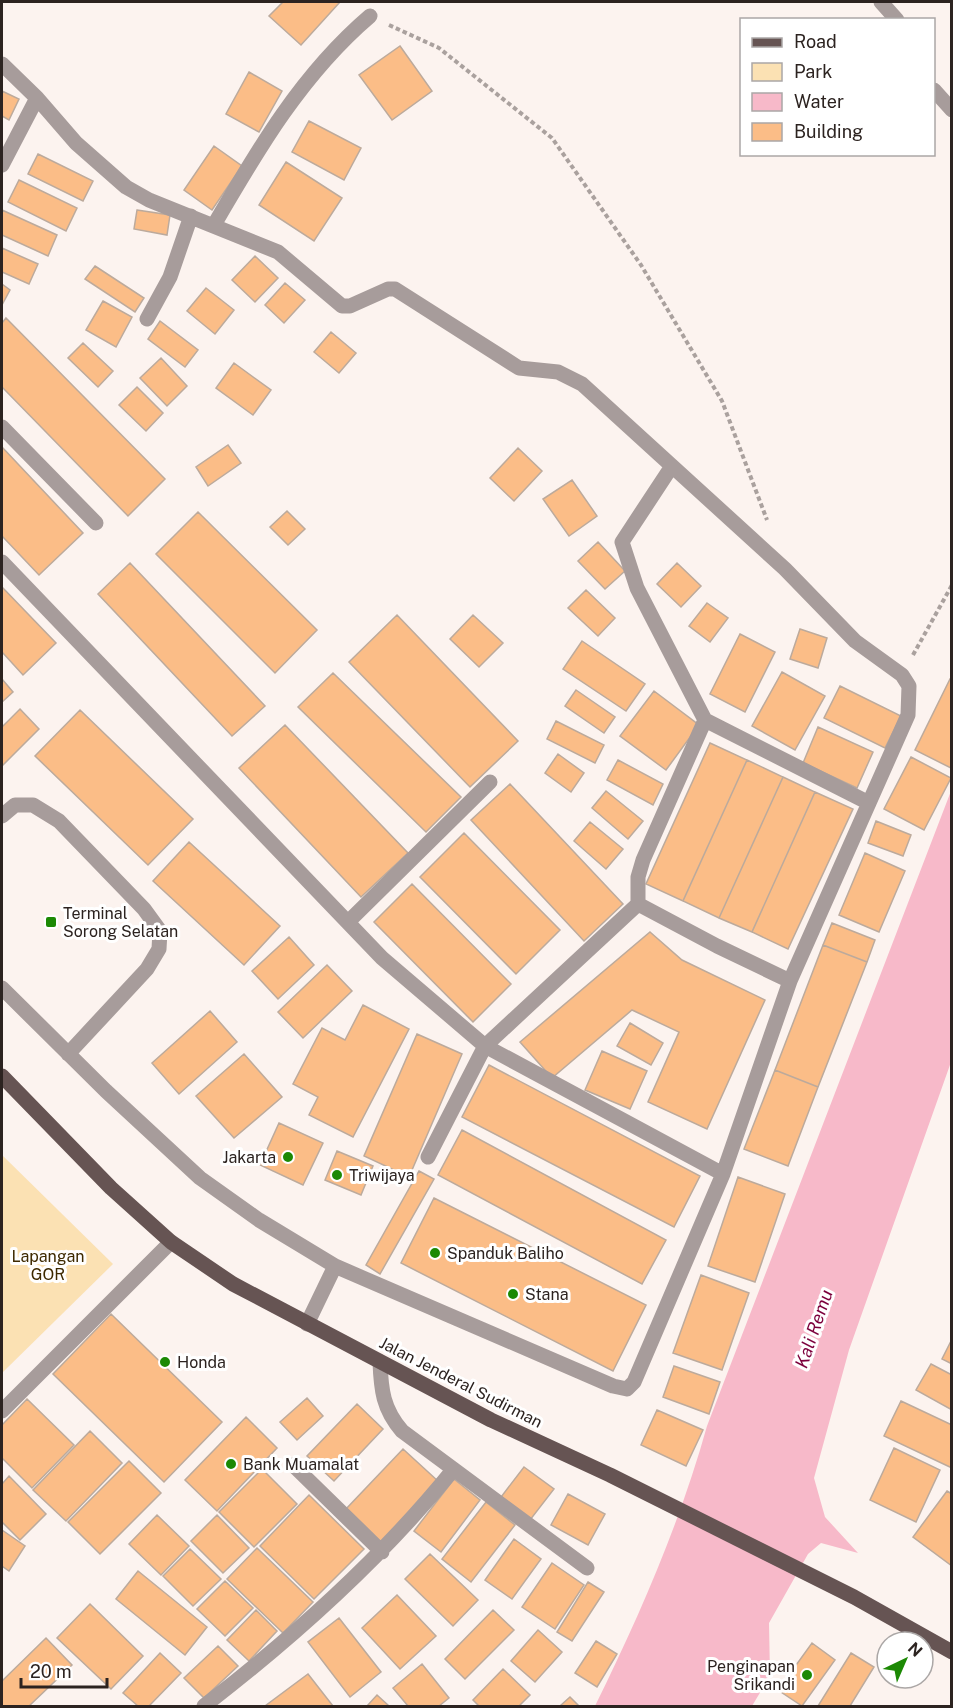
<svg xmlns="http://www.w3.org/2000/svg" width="953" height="1708" font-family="'Public Sans',sans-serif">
	<rect width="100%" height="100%" fill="#fcf3ef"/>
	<path fill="#fbe1b3" d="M2,1155L113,1264L2,1373Z"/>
	<path fill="#f7b9c9" d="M951,791V1062L849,1350L814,1478L825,1517L858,1553L821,1543L808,1554L769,1623L770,1676L752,1706H595C639,1617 680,1523 707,1426Z"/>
	<path fill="#fbbd87" stroke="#bcaa9c" stroke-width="1.5" d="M283,2H340L301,45L269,16Z
		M400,46L432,91L392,120L359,75Z
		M249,72L282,91L259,132L226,114Z
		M2,91L19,99L9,120L2,116Z
		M309,121L361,148L344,180L292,152Z
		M214,146L242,166L212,210L184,190Z
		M38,154L93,181L83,201L28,174Z
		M286,162L342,198L314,241L259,205Z
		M19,180L77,208L66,231L8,202Z
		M2,210L57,235L48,256L2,235Z
		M137,210L170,215L167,235L134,229Z
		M2,248L38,264L29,284L2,272Z
		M255,256L278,278L255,302L232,280Z
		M95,266L144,298L135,312L85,279Z
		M285,283L305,300L284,323L265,305Z
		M2,284L10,290L2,305Z
		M206,288L234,310L215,334L187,311Z
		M103,301L132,317L116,347L86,330Z
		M6,318L165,479L128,516L2,387V323Z
		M160,321L198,350L185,367L148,339Z
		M331,332L356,353L339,373L314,352Z
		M83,343L113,371L98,387L68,358Z
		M161,358L187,386L167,406L140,378Z
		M234,363L271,390L253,415L216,388Z
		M137,387L163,413L146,431L119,405Z
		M228,445L241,463L208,486L196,467Z
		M2,447L83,533L39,575L2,536Z
		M518,448L542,471L514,501L490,478Z
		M572,480L597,516L569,536L543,499Z
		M287,511L305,529L288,545L270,527Z
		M198,512L317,630L275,673L156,554Z
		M598,542L625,571L605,589L578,561Z
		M130,563L265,706L232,736L98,594Z
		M677,563L701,586L681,607L657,584Z
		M2,587L56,643L23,675L2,652Z
		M586,590L615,618L598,636L568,608Z
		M707,603L728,618L710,642L689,626Z
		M397,615L518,741L470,787L349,662Z
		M473,615L503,643L479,667L450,639Z
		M800,629L827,638L818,668L790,659Z
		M740,634L775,652L745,712L710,694Z
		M582,641L645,684L626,711L563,669Z
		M782,672L825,696L795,750L752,726Z
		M333,673L461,797L426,832L298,707Z
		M2,679L13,692L2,702Z
		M950,679L952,680L951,768L915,750Z
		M840,686L901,716L885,748L824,718Z
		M576,690L615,717L604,733L565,706Z
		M654,691L699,725L666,770L620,736Z
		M20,709L39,729L2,766V727Z
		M80,710L193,819L148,865L35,756Z
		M556,721L604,745L595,763L547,739Z
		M285,725L408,853L361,897L239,768Z
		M818,727L873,752L857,788L803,763Z
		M710,743L747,760L683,901L646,884Z
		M558,754L584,773L571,792L545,773Z
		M911,757L951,778L924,830L884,809Z
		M618,760L663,784L653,805L607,780Z
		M747,760L783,777L719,918L683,901Z
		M783,777L815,792L752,932L719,918Z
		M510,784L623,904L584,941L471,820Z
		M606,791L643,821L628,839L592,808Z
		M815,792L853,809L788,949L752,932Z
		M876,821L911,835L903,856L868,843Z
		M590,822L623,849L606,869L574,841Z
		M464,833L560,930L516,974L420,877Z
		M189,842L280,926L244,965L153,881Z
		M865,853L905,871L879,932L839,915Z
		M412,884L511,984L473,1022L374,922Z
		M832,923L875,940L867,962L823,945Z
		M650,932L682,960L765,1000L707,1129L648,1102L679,1032L632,1010L552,1078L520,1042Z
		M289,937L314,965L278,999L252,971Z
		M823,945L867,962L818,1087L775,1070Z
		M327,965L352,991L303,1038L278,1012Z
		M363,1005L409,1029L353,1137L309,1115L318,1097L293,1084L322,1028L345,1040Z
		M210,1011L237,1042L179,1094L152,1063Z
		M630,1023L663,1043L651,1065L617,1046Z
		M417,1034L462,1054L409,1177L364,1156Z
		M602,1051L647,1071L630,1109L585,1090Z
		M244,1054L282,1097L234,1138L196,1096Z
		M489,1065L700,1176L674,1227L462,1117Z
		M775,1070L818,1087L788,1166L744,1149Z
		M279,1123L323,1143L303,1185L260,1165Z
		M462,1130L666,1240L642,1284L438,1175Z
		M337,1151L373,1166L361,1195L325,1180Z
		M419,1171L434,1179L380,1274L366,1265Z
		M738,1177L785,1194L755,1282L708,1266Z
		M434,1198L646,1305L613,1371L401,1263Z
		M701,1275L749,1293L722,1370L673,1353Z
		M111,1314L222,1422L164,1482L53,1374Z
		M952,1339V1364L942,1359Z
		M931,1364L952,1375V1410L916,1390Z
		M674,1366L720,1382L709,1414L663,1397Z
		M307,1398L323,1416L297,1440L280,1422Z
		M27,1399L74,1445L32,1488L2,1458V1425Z
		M901,1401L952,1425V1468L884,1436Z
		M357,1404L383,1429L334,1481L307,1456Z
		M657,1410L703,1430L686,1466L641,1445Z
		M246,1417L277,1448L217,1511L185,1480Z
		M90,1431L122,1463L66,1521L33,1490Z
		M894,1448L940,1470L916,1522L870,1500Z
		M403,1449L439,1482L381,1544L345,1510Z
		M129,1461L161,1493L100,1554L68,1522Z
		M524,1467L554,1489L530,1520L501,1497Z
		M262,1469L297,1504L254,1547L219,1512Z
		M9,1476L46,1514L20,1540L2,1522V1484Z
		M454,1479L480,1500L441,1552L414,1531Z
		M947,1491L952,1494V1566L913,1537Z
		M568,1494L605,1514L588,1545L551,1525Z
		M309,1495L364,1549L314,1599L260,1546Z
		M486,1502L515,1525L471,1582L442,1559Z
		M157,1515L189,1546L161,1575L129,1544Z
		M217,1515L249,1548L223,1573L191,1541Z
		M2,1530L25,1546L9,1571L2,1566Z
		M514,1539L541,1559L512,1599L485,1580Z
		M257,1548L313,1602L283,1633L227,1579Z
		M190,1549L221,1579L193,1606L163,1576Z
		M430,1554L478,1600L453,1626L405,1579Z
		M552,1563L584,1585L555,1629L522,1607Z
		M138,1571L207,1627L185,1655L116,1599Z
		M225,1581L253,1608L225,1636L197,1609Z
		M588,1582L604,1592L572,1641L557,1632Z
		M397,1595L436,1636L400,1669L362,1628Z
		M90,1604L143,1656L111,1689L57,1638Z
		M256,1610L277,1631L249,1661L227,1640Z
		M493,1610L514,1630L465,1679L445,1659Z
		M339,1618L381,1672L350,1697L308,1642Z
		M538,1630L562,1652L535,1682L511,1661Z
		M46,1638L72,1665L29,1706H2V1681Z
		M596,1641L617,1654L597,1687L575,1673Z
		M812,1643L835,1660L802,1706L778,1690Z
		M218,1646L238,1666L204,1698L184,1678Z
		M160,1653L181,1673L149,1706H138L123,1693Z
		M851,1653L874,1667L850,1706H818Z
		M422,1664L449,1698L439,1706H408L393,1688Z
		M503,1669L530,1695L519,1706H479L473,1700Z
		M308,1674L333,1706H265Z
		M377,1695L389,1706H367Z
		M570,1697L579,1706H560Z"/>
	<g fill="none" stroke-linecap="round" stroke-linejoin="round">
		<path stroke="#aaa19e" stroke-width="4" stroke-dasharray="4.5 3" stroke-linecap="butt" d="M389,25L439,48L552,138L641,265L722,401L767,520
			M913,655L952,585"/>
		<path stroke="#a79c9b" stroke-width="15" d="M881,2L897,20
			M2,64L37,98L76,143L126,187L149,200L278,252L342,306H350L388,289H395L519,368L558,372L582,384L785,569L855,641L902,675L909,686L908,715L790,981L723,1174L634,1382L627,1389L613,1386L335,1266L259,1220L200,1178L106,1091L2,988
			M934,90L952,110
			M2,165L37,98
			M214,225C258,149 302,74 370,16
			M147,319L170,277L191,216
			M2,427L96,523
			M672,466L622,542L637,588L705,720L869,803
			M2,562L382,958L485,1046L723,1174
			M705,720L643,860L638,877V904L717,946L790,981
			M2,816L15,805H33L59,821L144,909L160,931L159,949L147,969L68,1054
			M348,922L490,782
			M428,1157L485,1046L638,904
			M307,1324L335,1266
			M380,1362C381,1390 383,1409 402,1431L587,1568
			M2,1411L171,1242
			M293,1465L382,1552
			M204,1706C295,1636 380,1560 453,1470"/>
		<path stroke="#665453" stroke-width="15" d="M2,1076L111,1188L171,1242L233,1284L491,1420L610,1475L854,1597L952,1652"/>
	</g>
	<g fill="#1c8904" stroke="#fff" stroke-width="2">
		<rect x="45" y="916" width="12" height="12" rx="3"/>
		<circle cx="288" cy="1157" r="6"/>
		<circle cx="337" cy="1175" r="6"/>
		<circle cx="435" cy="1253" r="6"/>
		<circle cx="513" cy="1294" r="6"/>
		<circle cx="165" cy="1362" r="6"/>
		<circle cx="231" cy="1464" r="6"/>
		<circle cx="807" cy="1675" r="6"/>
	</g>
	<g text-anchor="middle" stroke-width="6" stroke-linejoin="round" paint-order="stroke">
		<g font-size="16" fill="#2c2320" stroke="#fff" text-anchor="start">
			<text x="63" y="919">Terminal<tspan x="63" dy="18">Sorong Selatan</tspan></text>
			<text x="276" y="1163" text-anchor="end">Jakarta</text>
			<text x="349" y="1181">Triwijaya</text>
			<text x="447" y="1259">Spanduk Baliho</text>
			<text x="525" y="1300">Stana</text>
			<text x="177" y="1368">Honda</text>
			<text x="243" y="1470">Bank Muamalat</text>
			<text x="795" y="1672" text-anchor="end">Penginapan<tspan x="795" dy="18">Srikandi</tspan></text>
		</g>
		<g font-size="16" fill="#3e2a00" stroke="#fff">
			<text x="48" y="1262">Lapangan<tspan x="48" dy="18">GOR</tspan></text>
		</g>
		<g font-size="16" fill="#2c2320" stroke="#fff">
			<text transform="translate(461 1382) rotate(27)" y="6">Jalan Jenderal Sudirman</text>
		</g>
		<g font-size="18" font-style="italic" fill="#7c003c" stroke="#fff">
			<text transform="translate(814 1329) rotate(-71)" y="6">Kali Remu</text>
		</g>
	</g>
	<rect width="953" height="1708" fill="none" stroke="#2c2320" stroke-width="6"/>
	<rect x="740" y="18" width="195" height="138" fill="#ffffff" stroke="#aba7a6" stroke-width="1.5"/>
	<rect x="752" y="38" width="30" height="9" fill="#665453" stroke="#aba7a6" stroke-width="1.5"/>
	<text x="794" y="48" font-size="18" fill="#2c2320">Road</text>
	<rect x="752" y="63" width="30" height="18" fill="#fbe1b3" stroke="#aba7a6" stroke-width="1.5"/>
	<text x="794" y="78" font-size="18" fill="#2c2320">Park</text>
	<rect x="752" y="93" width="30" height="18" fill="#f7b9c9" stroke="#aba7a6" stroke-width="1.5"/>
	<text x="794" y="108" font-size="18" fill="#2c2320">Water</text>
	<rect x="752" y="123" width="30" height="18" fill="#fbbd87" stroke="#aba7a6" stroke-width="1.5"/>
	<text x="794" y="138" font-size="18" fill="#2c2320">Building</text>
	<g transform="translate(905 1660) rotate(44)"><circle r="28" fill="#ffffff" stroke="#aba7a6" stroke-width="1.5"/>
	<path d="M0-4.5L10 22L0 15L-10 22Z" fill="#1c8904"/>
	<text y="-9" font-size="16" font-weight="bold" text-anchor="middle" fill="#2c2320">N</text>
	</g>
	<path d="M21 1678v9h86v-9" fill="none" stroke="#2c2320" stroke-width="3"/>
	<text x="30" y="1678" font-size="18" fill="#2c2320" stroke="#ffffff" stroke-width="4.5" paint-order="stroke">20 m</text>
</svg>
